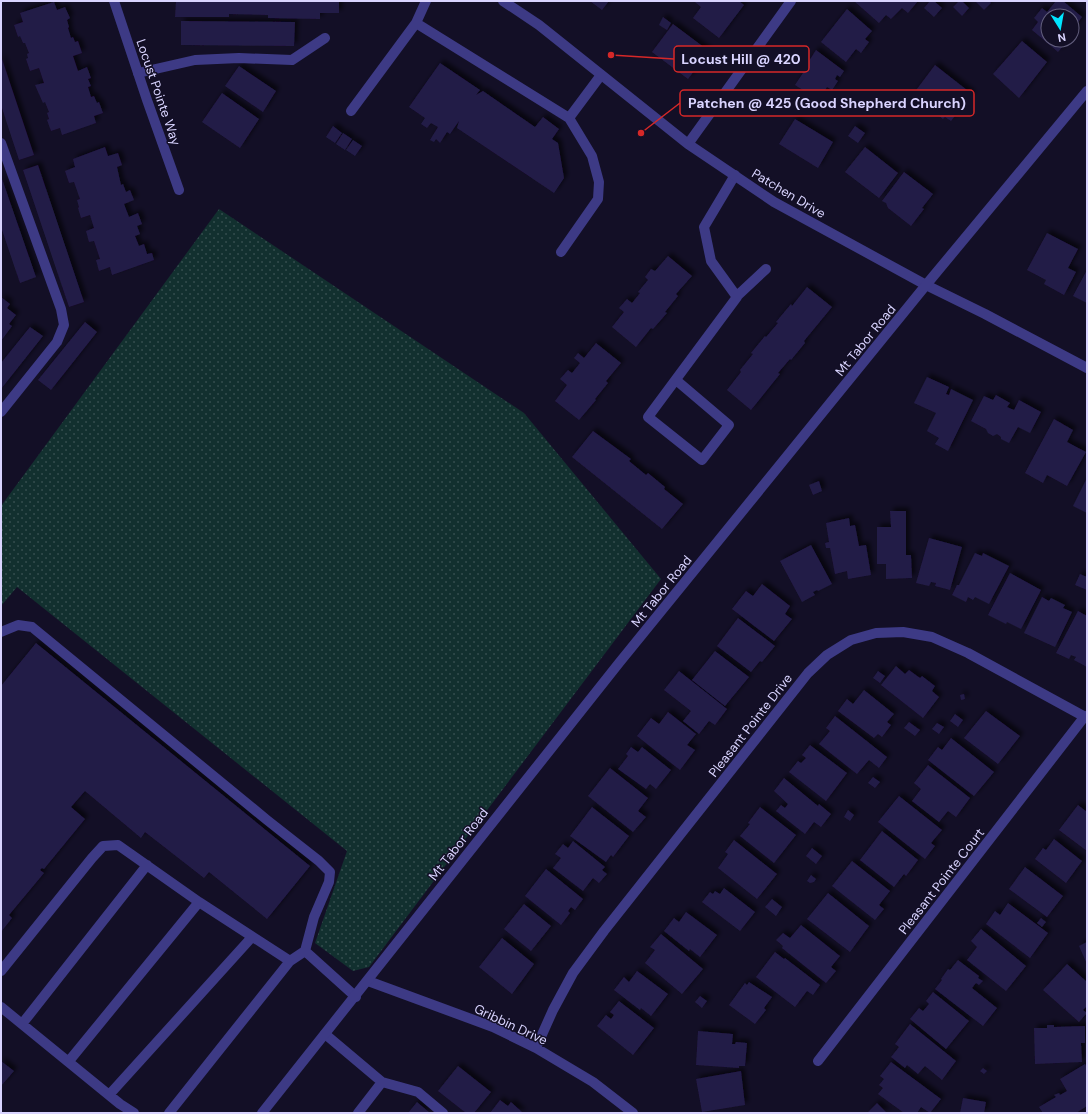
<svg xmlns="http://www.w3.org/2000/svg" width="1088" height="1114" font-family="'DM Sans',sans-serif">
	<defs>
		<pattern id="grass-dots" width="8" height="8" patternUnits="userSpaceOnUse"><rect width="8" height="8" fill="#12302f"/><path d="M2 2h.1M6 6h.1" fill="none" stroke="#344d4e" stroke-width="1.8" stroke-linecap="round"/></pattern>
		<filter id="shadow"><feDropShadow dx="3.5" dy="-3.5" stdDeviation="2" flood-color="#0009"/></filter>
	</defs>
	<rect width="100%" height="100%" fill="#130f26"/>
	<path fill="url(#grass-dots)" d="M219,209L524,413L661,579L369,967L353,971L315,943L347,851L17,587L1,606V506Z"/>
	<path fill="#241b47" filter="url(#shadow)" d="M176,1H339V13H320V19L268,18V15L229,14V17H175Z
		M590,1H609L602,10Z
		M696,1H739L744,5L719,38L693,18L701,7L695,2Z
		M854,1H918L908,13L902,8L891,19L886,15L879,23Z
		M930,1H934L942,8L934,17L924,8Z
		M959,1H962L969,8L962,16L953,7Z
		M977,1H989L991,3L984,10L976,2Z
		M1056,1H1063L1082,17L1073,29L1075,31L1072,35V16H1048V40H1068L1058,52L1032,30L1038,22L1034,18L1042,8L1047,12Z
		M54,2L57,10L65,7L70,18L67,20L69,27L68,28L71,38L73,37L75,42L78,41L82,53L73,56L78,71L87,67L91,78L88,79L91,86L88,87L91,97L94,96L97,103L99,102L103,113L94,116L96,123L62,135L60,128L51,131L47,120L49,119L47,113L49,112L45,102L43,103L35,85L44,83L39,68L30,71L26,59L28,58L27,54L29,53L25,43H23L20,36L18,37L14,25L23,22L20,13Z
		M847,9L872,31L865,39L869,42L861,53L856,49L846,62L821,42Z
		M663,17L671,23L667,30L659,25Z
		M181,21L295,22L294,46L181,45Z
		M673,24L709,51L688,79L652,52Z
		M1022,41L1047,62L1019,98L993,74Z
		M816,50L844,71L840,77L837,75L835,79L838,81L832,90L827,87L817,103L804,94L806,92L795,85L803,73L802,72Z
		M1,56L34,155L19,160L1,105Z
		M440,63L480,90L476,95L483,91L535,127L543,117L559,129L552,139L558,143L564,178L554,193L457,128L459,121L450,134L447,132L440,143L436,139L434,142L430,140L438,127L431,123L427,128L421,124L425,118L409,107Z
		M935,65L972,94L951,121L945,117L943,119L921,102L923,100L914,93Z
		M239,66L276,91L263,112L225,86Z
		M222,93L259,119L240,148L202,122Z
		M795,119L833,142L818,168L779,144Z
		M333,126L342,133L335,143L326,137Z
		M855,126L865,133L858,143L848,136Z
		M343,133L352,139L345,150L336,144Z
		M353,140L362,146L355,156L346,150Z
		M105,147L108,156L118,153L122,165L117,167L121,185L123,184L126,192L130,190L134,200L124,204L129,217L138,213L142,224L137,226L140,234L135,236L139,246L144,244L147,254L152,253L154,260L112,275L110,267L99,271L96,260L100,259L94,241L89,242L86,231L94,228L90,215L81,218L78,208L79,207L77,200L80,199L74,182L69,183L65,171L75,167L73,159Z
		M865,147L898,173L879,198L845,172Z
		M38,165L84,302L69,307L23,170Z
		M904,172L933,194L922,208L924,209L911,226L888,208L886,203L882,201Z
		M1,176L36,277L20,283L1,227Z
		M1047,233L1078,249L1068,268L1076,272L1064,295L1044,284L1046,280L1027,270Z
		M668,256L692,276L676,294L678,296L665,312L667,313L653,329L651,328L636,347L612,327L624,312L619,308L627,299L632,303L640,293L638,292L648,280L645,277L651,269L655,271Z
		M1087,270V303L1073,296Z
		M807,287L832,307L804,341L805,343L791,360L790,359L778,373L780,374L751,410L727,390L741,372L740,370L753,354L751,353L765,336L766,337L778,323L776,322L791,304L792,306Z
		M1,297L10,304L7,308L16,315L9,324L12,326L1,341Z
		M85,322L97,332L51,390L38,380Z
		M30,327L43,336L1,389V363Z
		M596,343L621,363L606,381L608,383L595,399L596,400L579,420L555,401L567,385L560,379L568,370L572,373L580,363L574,358L578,353L584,358Z
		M927,377L949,387L946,394L949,395L951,389L973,400L948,451L935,444L939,438L927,431L936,413L914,403Z
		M996,395L1010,403L1007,407L1014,410L1019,400L1041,412L1030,433L1018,427L1009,443L1001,439V437L997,434L993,436L988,433L986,429L971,421L984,396L993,400Z
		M1054,419L1073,430L1067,442L1086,452L1067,486L1047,475L1043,483L1025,473Z
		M593,431L631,459L629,461L646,475L648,473L665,487L664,489L683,504L662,529L572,457Z
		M1087,478V513L1073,506Z
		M819,481L822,491L813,495L809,485Z
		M890,511H906V555H911L912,578L886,579V564H877V527H891Z
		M849,518L850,526L855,525L859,546L866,545L871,575L848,579L847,571L835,574L830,548H826L825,543L829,542L826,523Z
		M929,538L962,547L950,590L935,586L936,583L931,582L929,586L916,583Z
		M811,545L832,584L818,591L817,590L813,592L815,595L802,602L780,561Z
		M975,553L982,556L983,553L1009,566L989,604L975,597L973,600L968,597L966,602L952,595L957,585H959Z
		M1010,573L1041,590L1021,629L1007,622L1006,624L988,615Z
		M1080,574L1087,577V590L1075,585Z
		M762,584L790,606L785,614L792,619L774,641L732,609L746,591L753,596Z
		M1042,597L1049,601L1051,598L1065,605L1063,608L1072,612L1055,647L1024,633Z
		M1078,611L1087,616V667L1074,660L1076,657L1071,655L1069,659L1056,653Z
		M738,618L775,646L762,662L760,661L751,672L717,646Z
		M36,643L310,866L267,919L209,872L204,878L145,832L141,838L85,791L71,807L85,819L44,869L42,868L40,870L44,873L9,915L12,918L1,932V686Z
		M715,651L749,677L725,706L692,680Z
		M896,666L905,674L909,670L920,678L922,676L935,686L932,691L939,697L923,718L881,685Z
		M679,671L727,709L715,725L709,721L699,734L683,721L691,711L664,690Z
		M878,671L885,676L880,683L873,678Z
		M864,690L894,714L887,722L891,725L882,737L878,734L874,738L838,711L847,699L853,704Z
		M964,694L965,699L961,700L960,695Z
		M986,711L1020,736L998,764L964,738Z
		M668,712L696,734L687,745L695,750L680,770L637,736L651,718L659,724Z
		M955,714L963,720L958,727L950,721Z
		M835,716L887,757L879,768L869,760L857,774L819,744L830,731L826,728Z
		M909,722L920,730L915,736L904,728Z
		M937,723L944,727L939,734L932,729Z
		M951,738L994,772L974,796L928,760L938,747L942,750Z
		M810,745L847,773L826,801L789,772L798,761L801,763L806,758L802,755Z
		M631,747L638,752L642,747L671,770L656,789L650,784L646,789L618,769L628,756L626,754Z
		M928,765L970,798L956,817L948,811L939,822L912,801L921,789L914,783Z
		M610,768L648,798L638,811L646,817L633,832L588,796Z
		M873,777L880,782L875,788L868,783Z
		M784,778L818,806L819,804L831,814L821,827L814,822L805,834L776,811L781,805L785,808L788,804L774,791Z
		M899,796L942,830L931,843L935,846L925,859L878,822Z
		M1078,805L1087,812V851L1059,830Z
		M592,807L629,836L613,857L611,855L606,862L570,836Z
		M760,807L796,835L774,863L740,836L750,824L748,823Z
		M848,810L854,815L850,821L844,817Z
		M882,831L918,860L906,876L904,874L894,887L860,860Z
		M1054,839L1082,861L1066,883L1035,859L1043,848L1046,850Z
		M734,840L777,874L757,899L718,868L728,854L725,852Z
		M573,841L605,867L602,870L607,874L599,883L593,878L583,891L553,868L561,858L555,854L563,844L568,848Z
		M812,848L822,856L816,864L806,856Z
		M852,861L890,891L879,905L884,909L875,920L832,886Z
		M1025,867L1063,896L1047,917L1009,889Z
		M546,869L583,899L575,910L571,907L568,911L570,913L561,925L525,896Z
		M811,875L816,879L814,882L810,883L807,881Z
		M724,888L755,912L740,931L702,902L710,892L713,894L715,891L720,894Z
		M828,893L869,926L850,952L807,919Z
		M772,899L782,907L776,916L765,907Z
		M1008,903L1048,933L1030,958L986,924L995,911L1000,915Z
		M524,904L551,926L531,951L504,929Z
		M686,912L717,935L700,957L690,949L689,951L664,931L674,918L679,922Z
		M1041,918L1046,922L1042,927L1037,923Z
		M801,925L840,956L831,967L836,971L826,983L782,948L783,946L776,940L783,933L790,938Z
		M981,929L1026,966L1006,991L967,960L977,947L971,941Z
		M661,934L703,969L682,994L645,963L655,950L650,947Z
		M502,938L534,964L512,994L479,967Z
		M1087,942V964L1079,946Z
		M775,952L784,959L785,958L820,985L813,995L807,991L795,1007L756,977Z
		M958,960L979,976L978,978L983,981L979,985L976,983L972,988L997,1008L983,1026L935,989L942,980L941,979L948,969L950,970Z
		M1067,964L1087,982V1006L1083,1010L1087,1013L1079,1022L1043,990Z
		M637,971L668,994L651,1016L641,1008L640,1010L614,990L624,977L629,982Z
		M749,982L772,997L764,1008L766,1010L755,1024L729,1005L745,983L747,985Z
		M933,992L969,1021L946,1049L910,1019L919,1008L923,1011L929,1004L926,1001Z
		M700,996L707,1001L702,1008L695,1002Z
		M619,1001L654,1028L633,1055L597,1026L606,1015L611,1019L614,1015L610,1012Z
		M910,1024L956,1061L942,1080L925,1066L918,1074L907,1065L905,1068L891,1057L899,1047L895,1044Z
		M1047,1025H1054V1027L1085,1026V1043H1081L1082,1062L1035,1064L1034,1028H1047Z
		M698,1031L733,1034L732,1044H735L736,1042L747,1043L745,1066H739V1068L696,1065Z
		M1,1061L14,1071L1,1086Z
		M891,1062L941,1099L930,1113L921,1107L917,1113H904L878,1094L883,1088L879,1085L884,1079L880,1076Z
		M1085,1064L1087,1068V1106L1076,1113H1043L1039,1107L1056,1097L1054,1095L1059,1093L1060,1095L1067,1091L1060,1079Z
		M458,1066L491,1092L474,1113H466L438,1091Z
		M983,1068L987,1071L984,1074L980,1071Z
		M741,1071L745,1105L702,1112L696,1079Z
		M963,1098L986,1102L984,1113H960Z
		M500,1100L508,1106L511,1102L523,1113H490Z
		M417,1102L430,1113H408Z
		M877,1103L887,1113H867Z"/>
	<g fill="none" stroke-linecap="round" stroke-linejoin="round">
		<path stroke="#3d3a85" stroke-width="10" d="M426,1L416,23L569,118L601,75
			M138,73L195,60L239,58L292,60L325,38
			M351,111L416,23
			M561,252L598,199L599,182L592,156L569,118
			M736,297L766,269
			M676,380L729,425L702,460L648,417L737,297L711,261L704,227L735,175
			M1,632L18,625L32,627L267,820L319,861L330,872L329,882L314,917L305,951
			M1,971L92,858L103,846L118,845L199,902L290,961
			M1,1007L120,1104L134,1113
			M22,1024L147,865
			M325,1034L382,1082L358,1113
			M69,1061L199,902
			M382,1082L418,1092L443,1113
			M109,1095L252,937
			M169,1113L290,961L305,951L356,997"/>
		<path stroke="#3d3a85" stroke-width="10" d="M114,1L147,100L179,190
			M503,1L539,25L688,144L774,202L926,285L985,314L1087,368
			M1,143L61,309L64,325L57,342L1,412
			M688,144L791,1
			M368,981L493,1027L536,1048L593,1082L633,1113
			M536,1048L553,1010L573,973L604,931L808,673L827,655L851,640L876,633L903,632L932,637L968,653L1087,718
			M818,1061L1085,716"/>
		<path stroke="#3d3a85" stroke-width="10" d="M262,1113L619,663L926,285L1087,91"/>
	</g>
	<g text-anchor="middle" stroke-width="3" stroke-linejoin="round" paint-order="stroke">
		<g font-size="13" fill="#d9d4ff" stroke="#130f26">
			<text transform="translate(159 92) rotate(71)" y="5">Locust Pointe Way</text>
			<text transform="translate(789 193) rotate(31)" y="5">Patchen Drive</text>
			<text transform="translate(865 340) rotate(-51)" y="5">Mt Tabor Road</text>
			<text transform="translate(661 591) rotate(-51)" y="5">Mt Tabor Road</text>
			<text transform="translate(750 725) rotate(-52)" y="5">Pleasant Pointe Drive</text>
			<text transform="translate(458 844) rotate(-52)" y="5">Mt Tabor Road</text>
			<text transform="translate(941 881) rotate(-52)" y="5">Pleasant Pointe Court</text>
			<text transform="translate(511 1024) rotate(25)" y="5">Gribbin Drive</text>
		</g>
	</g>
	<path fill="none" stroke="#d62828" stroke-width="1.5" d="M611 55L674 59M641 133L680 103"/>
	<g fill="#d62828" stroke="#130f26" stroke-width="1.5">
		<circle cx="611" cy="55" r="4"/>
		<circle cx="641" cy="133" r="4"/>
	</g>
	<g fill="#130f26" stroke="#d62828" stroke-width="1.5">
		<rect x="674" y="46" width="135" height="26" rx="4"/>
		<rect x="680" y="90" width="294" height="26" rx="4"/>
	</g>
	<g font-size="14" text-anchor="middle" font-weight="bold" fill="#d9d4ff">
		<text x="741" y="64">Locust Hill @ 420</text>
		<text x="827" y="108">Patchen @ 425 (Good Shepherd Church)</text>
	</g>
	<rect width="1088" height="1114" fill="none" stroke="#d9d4ff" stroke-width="4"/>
	<g transform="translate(1060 28) rotate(169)"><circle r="19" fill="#130f26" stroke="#625e7d"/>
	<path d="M0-3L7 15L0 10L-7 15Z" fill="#00e5ff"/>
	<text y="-6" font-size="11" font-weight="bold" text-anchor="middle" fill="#d9d4ff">N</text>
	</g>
</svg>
